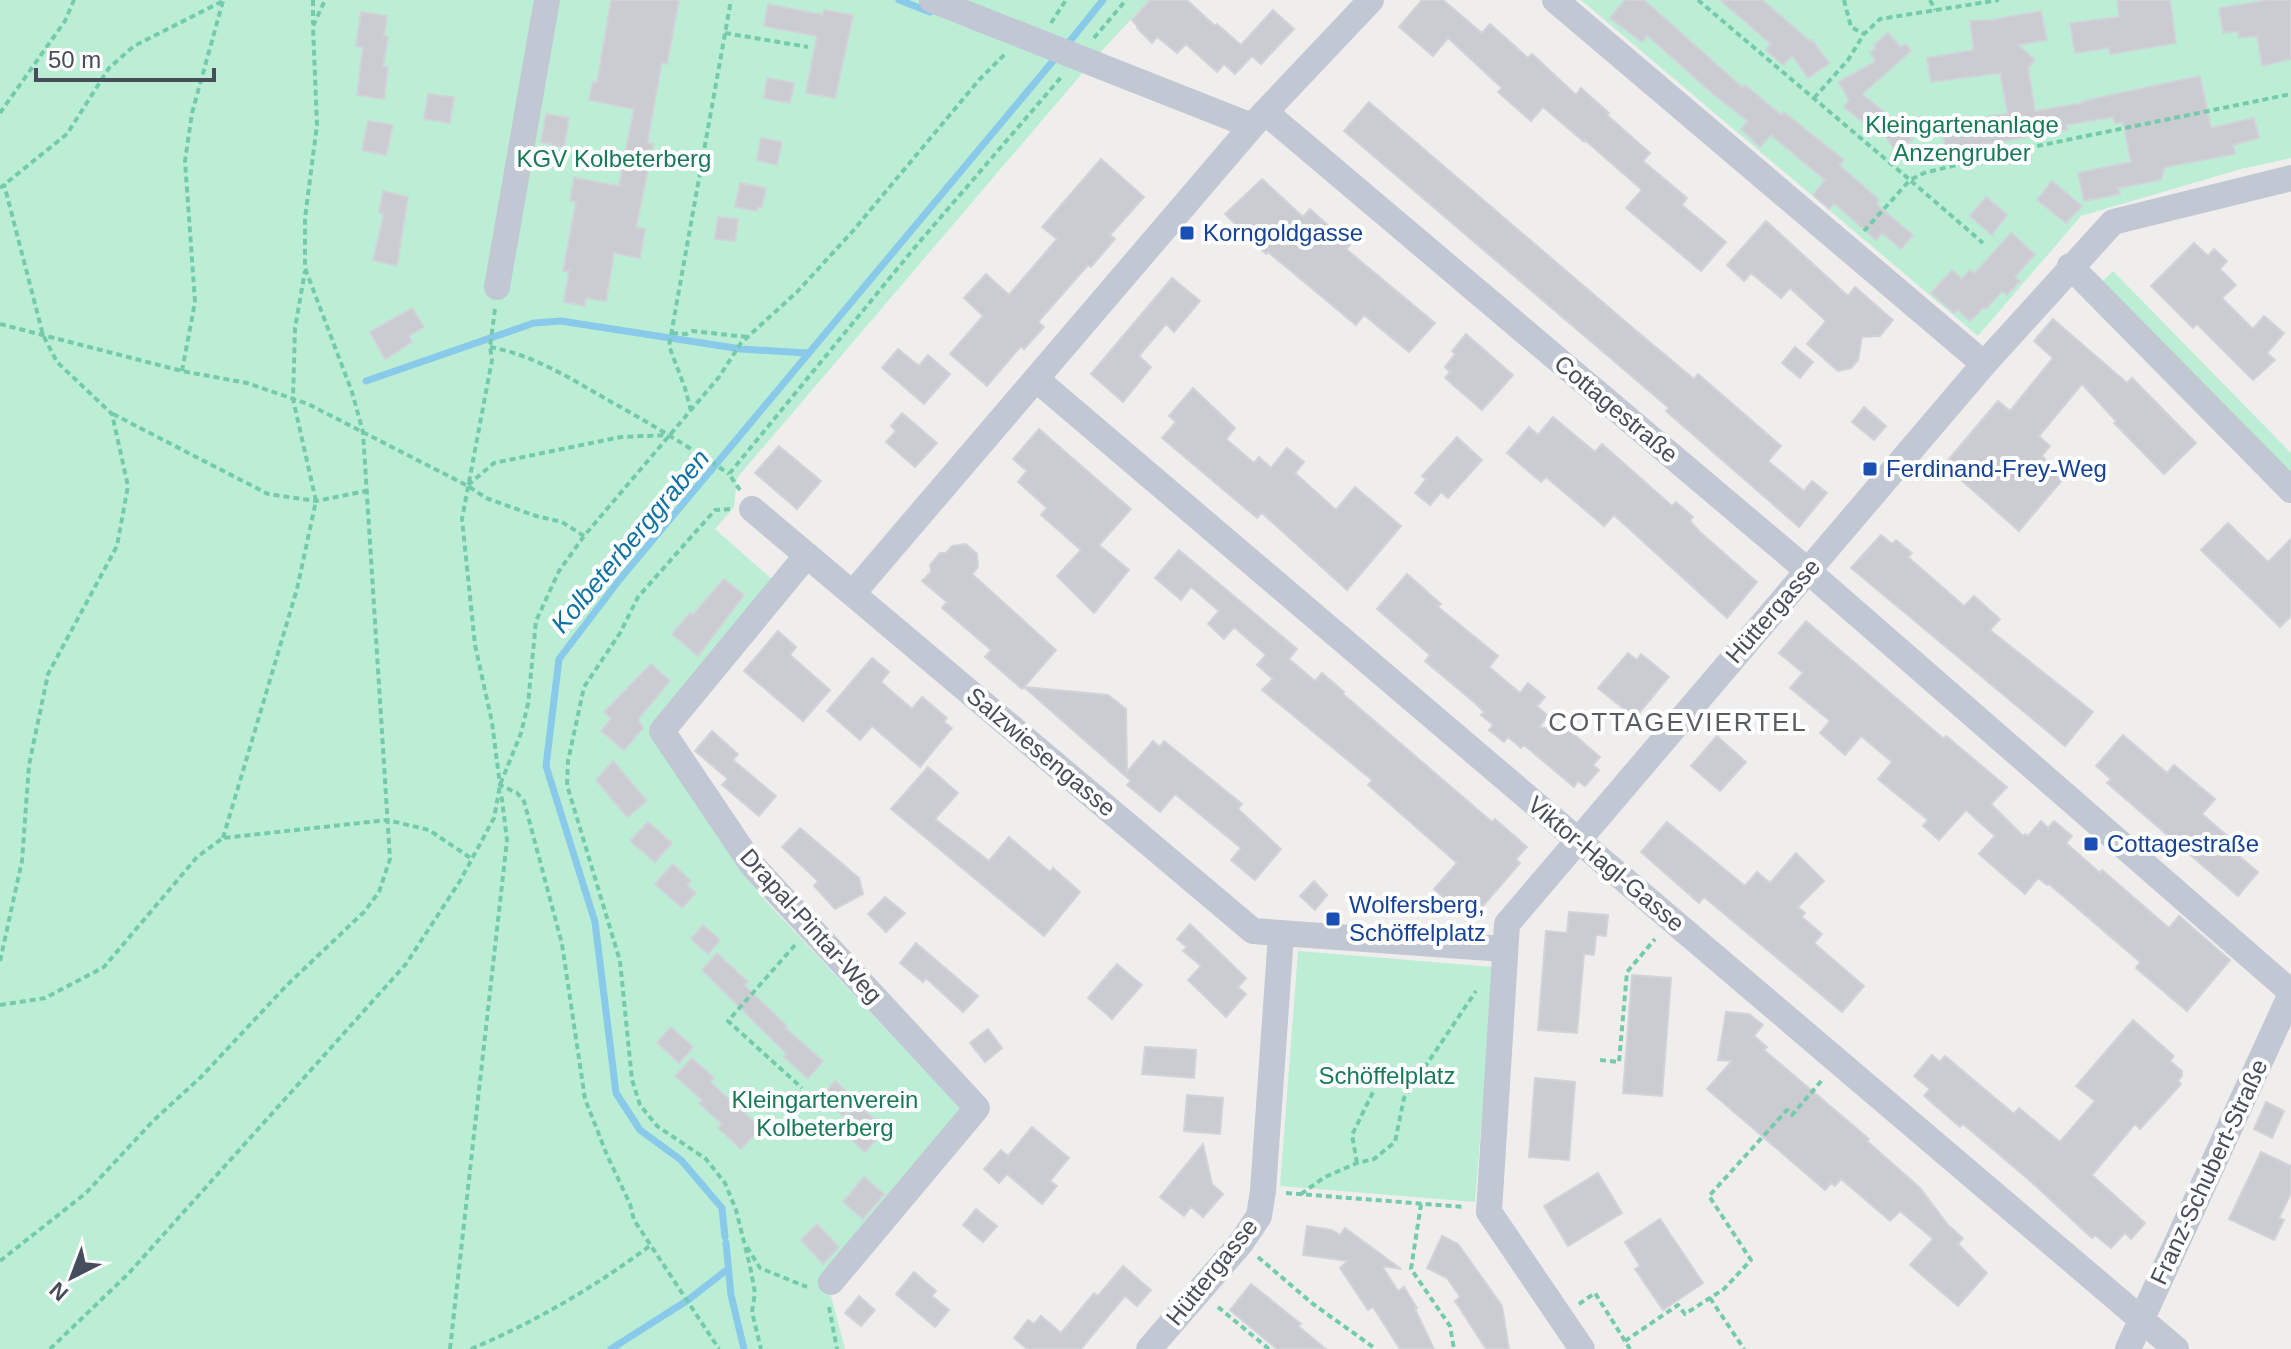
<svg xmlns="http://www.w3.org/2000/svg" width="2291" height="1349" font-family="Helvetica,sans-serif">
	<rect width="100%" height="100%" fill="#f0eeed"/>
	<path fill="#bceed6" d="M0,0H1149L1097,56L737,478L734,507L715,529L774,581L651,727L764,899L960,1108V1116L820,1281L831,1296L845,1349H0Z
		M1581,0H2291V158L2241,169L2081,216L1978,336Z
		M2113,271L2291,453V473L2102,282Z
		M1298,951L1494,967L1475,1202L1280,1186Z"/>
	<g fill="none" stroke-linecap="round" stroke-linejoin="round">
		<path stroke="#89c9ea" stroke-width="7" d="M899,0L930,12
			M1066,46L1103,0
			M366,381L534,323L561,321L741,349L807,353
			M725,1237L722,1208L681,1160L640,1130L616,1093L595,922L546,766L559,659L620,579L1058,55
			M726,1243L731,1295L744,1349
			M611,1349L688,1300L728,1269"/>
	</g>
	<path fill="#caccd2" stroke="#d1d3d9" stroke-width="2" d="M611,0H679L667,64L662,62L649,133L648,143L653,144L636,228L645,229L640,258L614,253L606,301L586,298L585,306L564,302L569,271H563L576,202L570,201L574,178L619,186L634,109L589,100L593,82L597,83Z
		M1150,0H1187L1215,26L1217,24L1241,45L1273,10L1294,29L1261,64L1252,56L1235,74L1224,64L1217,72L1186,44L1177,53L1157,37L1152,43L1137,28L1138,27L1132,20Z
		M1422,0H1443L1482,33L1490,24L1528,58L1532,54L1576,95L1581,88L1609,113L1607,115L1650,153L1643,161L1687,198L1682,205L1726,242L1701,271L1626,208L1642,190L1585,140L1584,142L1543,107L1531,121L1498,92L1502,88L1448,38L1433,56L1399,27Z
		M1625,0H1644L1743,88L1745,85L1781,115L1784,112L1844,160L1839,165L1879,200L1876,204L1913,235L1901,249L1882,233L1876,240L1834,203L1829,209L1813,195L1825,180L1771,135L1760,147L1741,129L1748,121L1713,94L1647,35L1642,42L1610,18Z
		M1720,0H1762L1810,41L1812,40L1829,63L1808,78L1792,55L1783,65L1766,50L1771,44Z
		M2117,0H2170L2176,43L2110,54L2109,48L2075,53L2070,23L2119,17Z
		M2268,0H2291V59L2262,66L2257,36L2239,38L2238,31L2223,33L2219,8Z
		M768,4L823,15L824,10L853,15L835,98L806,93L817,36L764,26Z
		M2041,11L2047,40L2018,45L2035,60L2028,68L2035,111L2083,103V101L2200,76L2211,128L2254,118L2259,138L2233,145L2235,154L2165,167L2161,180L2118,188L2120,194L2084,201L2078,173L2131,162L2123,122L2115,123L2113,117L2066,125L2067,130L1946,151L1942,131L1990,122L1989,116L2008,114L2000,73L1931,82L1927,58L1974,50L1970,21L1992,20Z
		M361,12L387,16L384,36L388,37L383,66L388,67L384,99L357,95L363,47L356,46Z
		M1888,33L1900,47L1906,44L1911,51L1862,94L1894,120L1897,117L1912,140L1895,151L1876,120L1870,128L1844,107L1849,100L1839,82L1876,61L1870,53L1876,48L1874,45Z
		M767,78L794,83L790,103L764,98Z
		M428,94L454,97L450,123L424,119Z
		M1369,102L1634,329L1694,379L1698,374L1781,446L1768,461L1804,491L1812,481L1827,493L1799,527L1666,411L1669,408L1344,131Z
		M546,114L569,118L564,147L541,142Z
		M368,121L393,125L386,155L362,150Z
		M761,138L782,142L777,165L757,160Z
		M1101,159L1144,197L1110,235L1115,239L1091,267L1088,265L1038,322L1044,327L1024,349L1021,346L987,386L950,354L983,316L964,298L986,274L1009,295L1057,239L1042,227Z
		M1262,179L1303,217L1310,209L1350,245L1346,249L1435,323L1409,352L1364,315L1356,325L1268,252L1266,254L1225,214Z
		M2052,181L2082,206L2066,223L2037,200Z
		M740,183L766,188L762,207L758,206L757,211L735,207Z
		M383,191L408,197L397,266L373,260L384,214L379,213Z
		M1986,197L2007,215L1992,235L1970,216Z
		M718,217L738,219L735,241L715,239Z
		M1766,221L1848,296L1855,287L1893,320L1880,336L1862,337L1858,360L1851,368L1838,371L1807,344L1826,321L1790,288L1781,298L1751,273L1744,281L1727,265Z
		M2011,233L2035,254L2015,277L2020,281L2007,295L2002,291L1986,309L1984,307L1970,321L1958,310L1954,313L1931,293L1952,270L1962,279L1970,270L1974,274Z
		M2194,243L2208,256L2214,249L2227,261L2220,269L2236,285L2222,298L2253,329L2264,316L2284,333L2267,353L2275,360L2253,380L2197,324L2193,328L2151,286Z
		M1172,278L1200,301L1174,332L1166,324L1139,356L1151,367L1123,402L1091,374Z
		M412,308L424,327L409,336L412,342L385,359L370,332Z
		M2053,319L2127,383L2132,378L2196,443L2164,474L2114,423L2116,421L2082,384L2039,436L2050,446L2042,456L2063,479L2019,531L1944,465L1998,401L2010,411L2053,358L2034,341Z
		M1466,334L1513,375L1482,410L1445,378L1450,372L1445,367L1455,354L1452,351Z
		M1795,347L1813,362L1800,378L1782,363Z
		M898,349L919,366L928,355L950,374L924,404L882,368Z
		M1193,388L1235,428L1226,439L1254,463L1259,457L1271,468L1287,448L1304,462L1295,473L1336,510L1355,487L1401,526L1347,590L1262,513L1257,518L1162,438L1176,422L1169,416Z
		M1864,407L1886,426L1874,440L1852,422Z
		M902,413L937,443L915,467L886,442L896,431L891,426Z
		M1553,417L1595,452L1602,444L1672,506L1676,502L1693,517L1690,521L1700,532L1757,582L1727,618L1614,515L1604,526L1546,477L1541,482L1507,453L1529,427L1538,435Z
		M1039,429L1131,509L1099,545L1129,570L1094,613L1057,576L1081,550L1041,515L1047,508L1018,482L1027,471L1013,459Z
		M1457,437L1482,460L1448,498L1441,492L1430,505L1415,493L1426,479L1422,476Z
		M779,446L821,481L797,509L755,473Z
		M2228,523L2268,562L2291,539V616L2280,627L2201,550Z
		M1881,535L1892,544L1896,540L1912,553L1908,557L1964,606L1974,596L2000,619L1990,630L2093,712L2065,746L1851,568Z
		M966,544L977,554L978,567L972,574L1056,650L1024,687L1108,695L1126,709L1127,772L1153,741L1160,747L1164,741L1242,804L1238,809L1281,849L1255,880L1231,860L1241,848L1175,794L1160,812L1127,785L1131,781L1024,687L1022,689L985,657L991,650L942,608L947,602L922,581L931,572L930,565L940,553H946L952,546Z
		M1179,550L1297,649L1289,659L1315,681L1322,673L1344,692L1343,694L1492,822L1495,819L1527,847L1516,859L1520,863L1478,912L1474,909L1470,913L1463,906L1457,913L1440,898L1442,896L1434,889L1457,863L1368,785L1372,780L1262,690L1273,679L1257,665L1266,655L1234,627L1224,639L1208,624L1219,611L1191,587L1181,600L1155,578Z
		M1407,574L1441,604L1438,607L1498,656L1489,667L1520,693L1528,683L1545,697L1537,706L1548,716L1539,727L1571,732L1600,757L1593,765L1599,770L1585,786L1578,781L1574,787L1524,745L1521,748L1508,737L1504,742L1489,730L1493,725L1481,715L1484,712L1475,703L1425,661L1430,655L1377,609Z
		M724,579L744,595L698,656L672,634L690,613L693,615Z
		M1806,621L1944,739L1946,736L2007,787L1991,804L2023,836L2025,834L2028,836L2041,821L2048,828L2054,821L2072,836L2066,843L2100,873L2102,870L2169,928L2179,916L2230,960L2187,1011L2136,968L2140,962L2049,884L2047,885L2038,878L2025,894L1979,854L1995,836L1966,810L1939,840L1923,826L1928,820L1878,779L1892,762L1861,736L1845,755L1820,733L1830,721L1790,688L1803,673L1779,653Z
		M778,631L796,647L790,655L830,690L803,721L744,671Z
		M1628,653L1637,660L1641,654L1669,677L1635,718L1598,688Z
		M872,658L889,672L881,682L912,709L922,697L947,718L944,722L952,728L920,767L872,726L860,740L827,711Z
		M651,664L670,681L638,719L643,728L624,750L601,731L611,719L604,712Z
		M712,731L738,754L733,760L776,796L759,816L722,785L728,779L695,751Z
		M2123,735L2167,773L2174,765L2215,799L2202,814L2237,844L2232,850L2258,872L2238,896L2107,783L2111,779L2096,766Z
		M1717,736L1746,762L1720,791L1691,766Z
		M613,761L647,801L627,817L596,780Z
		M928,767L958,793L935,819L989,861L1009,837L1050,872L1053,868L1080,892L1044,936L891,809Z
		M648,822L672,843L655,862L630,841Z
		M1667,822L1745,886L1757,872L1770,883L1796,853L1824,881L1798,907L1805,913L1802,917L1822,934L1814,943L1864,986L1842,1012L1704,897L1699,903L1641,852Z
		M800,828L859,878L863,894L835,909L814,886L818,881L782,847Z
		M673,864L691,881L687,885L696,893L682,908L655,884Z
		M1314,881L1327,895L1315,910L1300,896Z
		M885,897L905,913L886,932L868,914Z
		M1569,912L1608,915L1606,936L1596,935L1594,955L1584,954L1577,1033L1538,1030L1546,931L1567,933Z
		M1190,924L1246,978L1238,987L1246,994L1226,1017L1188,980L1201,966L1183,951L1187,947L1177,939Z
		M703,925L720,940L708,954L691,939Z
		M916,943L978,996L963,1012L926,978L923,982L900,963Z
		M717,953L748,982L744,985L787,1026L785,1028L823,1061L808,1078L784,1057L787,1054L702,970Z
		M1117,964L1142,985L1112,1019L1088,998Z
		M1632,975L1671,978L1662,1096L1623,1093Z
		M1726,1012L1749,1014L1763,1025L1754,1036L1767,1047L1764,1050L1869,1139L1867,1141L1920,1188L1948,1225L1963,1238L1958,1244L1987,1273L1958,1306L1910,1265L1933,1239L1900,1211L1890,1221L1841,1179L1835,1186L1831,1183L1825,1190L1707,1089L1732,1061L1718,1060Z
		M2133,1020L2174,1056L2170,1061L2182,1071V1076L2178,1081L2181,1084L2165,1102L2140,1129L2135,1124L2092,1175L2145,1223L2131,1239L2125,1233L2111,1248L2095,1235L2092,1238L2028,1179L1963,1124L1960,1127L1924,1096L1930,1089L1914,1076L1932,1055L1940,1062L1945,1056L2014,1114L2019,1108L2060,1142L2095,1101L2076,1086Z
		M671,1027L693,1047L679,1063L657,1043Z
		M988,1029L1002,1048L985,1062L970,1043Z
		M1145,1047L1196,1050L1194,1078L1142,1074Z
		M692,1058L714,1078L710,1082L761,1128L741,1149L718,1128L722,1124L699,1103L702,1100L675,1076Z
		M1535,1078L1575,1082L1569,1160L1529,1157Z
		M835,1081L857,1101L844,1116L822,1097Z
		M1187,1095L1223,1098L1220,1134L1184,1131Z
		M2266,1102L2284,1111L2272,1138L2254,1129Z
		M858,1105L886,1129L865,1152L838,1127Z
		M1032,1127L1069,1158L1050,1181L1057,1186L1042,1204L1007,1174L999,1183L984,1169L1001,1150L1008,1156Z
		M1203,1144L1212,1184L1223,1194L1203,1217L1191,1207L1184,1216L1160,1197Z
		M2261,1152L2291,1166V1193L2279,1218L2284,1220L2274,1240L2229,1219Z
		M1598,1173L1622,1213L1568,1246L1544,1206Z
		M864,1177L884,1194L863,1219L843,1202Z
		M976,1209L997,1226L983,1242L963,1225Z
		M1660,1219L1703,1283L1663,1310L1635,1269L1640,1266L1625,1242Z
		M817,1224L839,1247L823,1264L801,1240Z
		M1307,1226L1332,1230L1340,1235L1345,1228L1401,1269L1382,1266L1398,1291L1404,1287L1417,1308L1415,1309L1434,1349H1400L1373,1307L1368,1310L1340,1268L1348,1261L1303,1255Z
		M1442,1236L1458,1244L1502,1306L1509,1349H1486L1455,1301L1460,1297L1447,1278L1427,1268Z
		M1123,1266L1151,1290L1137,1306L1125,1296L1081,1349H1027L1014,1338L1028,1320L1034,1324L1041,1316L1061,1333L1094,1293L1098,1296Z
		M914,1272L936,1291L932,1296L949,1310L935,1327L896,1294Z
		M1251,1284L1301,1324L1298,1326L1326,1349H1277L1230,1310Z
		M859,1296L875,1310L861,1326L845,1313Z"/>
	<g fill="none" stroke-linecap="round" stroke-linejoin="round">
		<path stroke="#74cbac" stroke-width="4" stroke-dasharray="6 4" stroke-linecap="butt" d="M313,0V24
			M1698,0L1910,180L1924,173L2013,151L2291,94
			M1844,0L1851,27L1864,34
			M1930,0L1935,10
			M1051,23L1066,0
			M725,33L808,47
			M1094,38L1126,0
			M1814,98L1848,60L1864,34L1880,19L1999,0
			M0,113L65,21L74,0
			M0,188L67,134L109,68L134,46L223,1
			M1864,231L1910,180L1983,243
			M495,309L490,347L492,360L462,519L475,645L492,722L500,785L517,793L524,801L562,944L585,1099L607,1155L630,1204L634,1220L719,1349
			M0,324L182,371L247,383L308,404L468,486L486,498L536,516L562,522L584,536
			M672,333L686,334L692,331L747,337
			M490,347C533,355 570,378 608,400C649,423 690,447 729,474
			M182,371L195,302L185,161L192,113L223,1
			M691,411L685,388L669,346L731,0
			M113,414L268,494L316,501L366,491
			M468,485L494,463L621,437L668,435
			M740,490L729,474L916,246L1063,75
			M730,509L715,510L638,597L620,633L584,687L568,761L567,785L620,961L632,1080L640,1105L657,1126L706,1159L725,1183L736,1210L750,1266L755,1293L752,1312L761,1349
			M223,838L297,589L316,501L293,399L295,328L305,271
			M795,945L728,1021L802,1088
			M0,961L22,861L29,765L48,674L117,546L128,486L112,414L57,362L43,335L4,184
			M0,1005L45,998L104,967L197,857L223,838L387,820L429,830L472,859
			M1600,1060L1619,1062L1627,972L1655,939
			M1357,1163L1352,1135L1373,1092
			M1286,1193L1464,1207
			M1301,1194L1325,1177L1357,1163L1374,1159L1395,1142L1404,1098L1476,991
			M1421,1204L1411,1269L1450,1326L1454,1349
			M747,1247L760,1268L807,1287
			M1258,1257L1313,1304L1376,1349
			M0,1261L86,1193L153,1121L201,1077L287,985L364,912L379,892L390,859L363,432L352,392L305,268V218L317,125L313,26L325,0
			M1710,1298L1744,1349
			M1579,1304L1595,1293L1630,1349
			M829,1307L837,1349
			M1218,1307L1269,1349
			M1625,1341L1678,1305L1685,1314L1724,1289L1751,1260L1709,1196L1787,1110L1792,1115L1823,1079
			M50,1349L129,1273L406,964L460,881L494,818L500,785L521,733L528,704L536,621L559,571L584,536L719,377L741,343L797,292L852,232L979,80L1005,54
			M450,1349L507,840L501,792
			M471,1349C535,1322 595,1287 651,1245"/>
		<path stroke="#c1c8d3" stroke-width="26" d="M932,0L1252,126
			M1555,0L1984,364
			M1265,112L1808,571L2291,992
			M2070,266L2291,490
			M497,287L547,0
			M1036,379L2176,1349
			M752,509L1253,931L1504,949
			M807,555L662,731L752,865L977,1108L831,1282
			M853,593L1252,126L1371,0
			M1149,1349L1241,1243L1259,1216L1263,1191L1281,935
			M1582,1349L1489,1212L1507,924L1984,364L2113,222L2291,178
			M2128,1349L2291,994"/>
	</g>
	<g fill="#1a4fb4" stroke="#fff" stroke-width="3">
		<rect x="1179" y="225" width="16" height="16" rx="4"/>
		<rect x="1862" y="461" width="16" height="16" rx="4"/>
		<rect x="2083" y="836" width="16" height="16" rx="4"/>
		<rect x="1325" y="911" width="16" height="16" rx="4"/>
	</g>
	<g text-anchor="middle" stroke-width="8" stroke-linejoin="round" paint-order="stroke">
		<g font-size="24" fill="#187b56" stroke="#fff">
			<text x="1962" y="133">Kleingartenanlage<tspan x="1962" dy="28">Anzengruber</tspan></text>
			<text x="614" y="167">KGV Kolbeterberg</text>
			<text x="1387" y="1084">Schöffelplatz</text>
			<text x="825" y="1108">Kleingartenverein<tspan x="825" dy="28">Kolbeterberg</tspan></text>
		</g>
		<g font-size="24" fill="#164399" stroke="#fff" text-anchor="start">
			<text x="1203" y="241">Korngoldgasse</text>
			<text x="1886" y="477">Ferdinand-Frey-Weg</text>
			<text x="2107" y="852">Cottagestraße</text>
			<text x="1349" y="913">Wolfersberg,<tspan x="1349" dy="28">Schöffelplatz</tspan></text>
		</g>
		<g font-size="24" fill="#464e5b" stroke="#fff">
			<text transform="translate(1616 409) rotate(40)" y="8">Cottagestraße</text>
			<text transform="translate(1773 611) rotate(-49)" y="8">Hüttergasse</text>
			<text transform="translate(1041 752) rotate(40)" y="8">Salzwiesengasse</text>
			<text transform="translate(1606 864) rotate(40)" y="8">Viktor-Hagl-Gasse</text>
			<text transform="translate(811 926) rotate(48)" y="8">Drapal-Pintar-Weg</text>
			<text transform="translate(2209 1172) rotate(-65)" y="8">Franz-Schubert-Straße</text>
			<text transform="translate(1212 1272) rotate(-51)" y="8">Hüttergasse</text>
		</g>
		<g font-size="26" font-style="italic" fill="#0e72a6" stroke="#fff">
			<text transform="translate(630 541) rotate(-50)" y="9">Kolbeterberggraben</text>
		</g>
		<g font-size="26" letter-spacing="2" fill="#5a5d62" stroke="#fff">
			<text x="1678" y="731">COTTAGEVIERTEL</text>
		</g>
	</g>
	<g transform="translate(72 1277) rotate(222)" stroke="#ffffff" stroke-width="6" paint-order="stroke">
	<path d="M0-6L14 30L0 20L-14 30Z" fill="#464e5b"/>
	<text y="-12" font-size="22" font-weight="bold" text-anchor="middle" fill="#464e5b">N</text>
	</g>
	<path d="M36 68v12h178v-12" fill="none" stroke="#464e5b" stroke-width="4"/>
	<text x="48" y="68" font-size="24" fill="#464e5b" stroke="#ffffff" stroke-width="6" paint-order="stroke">50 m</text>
</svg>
